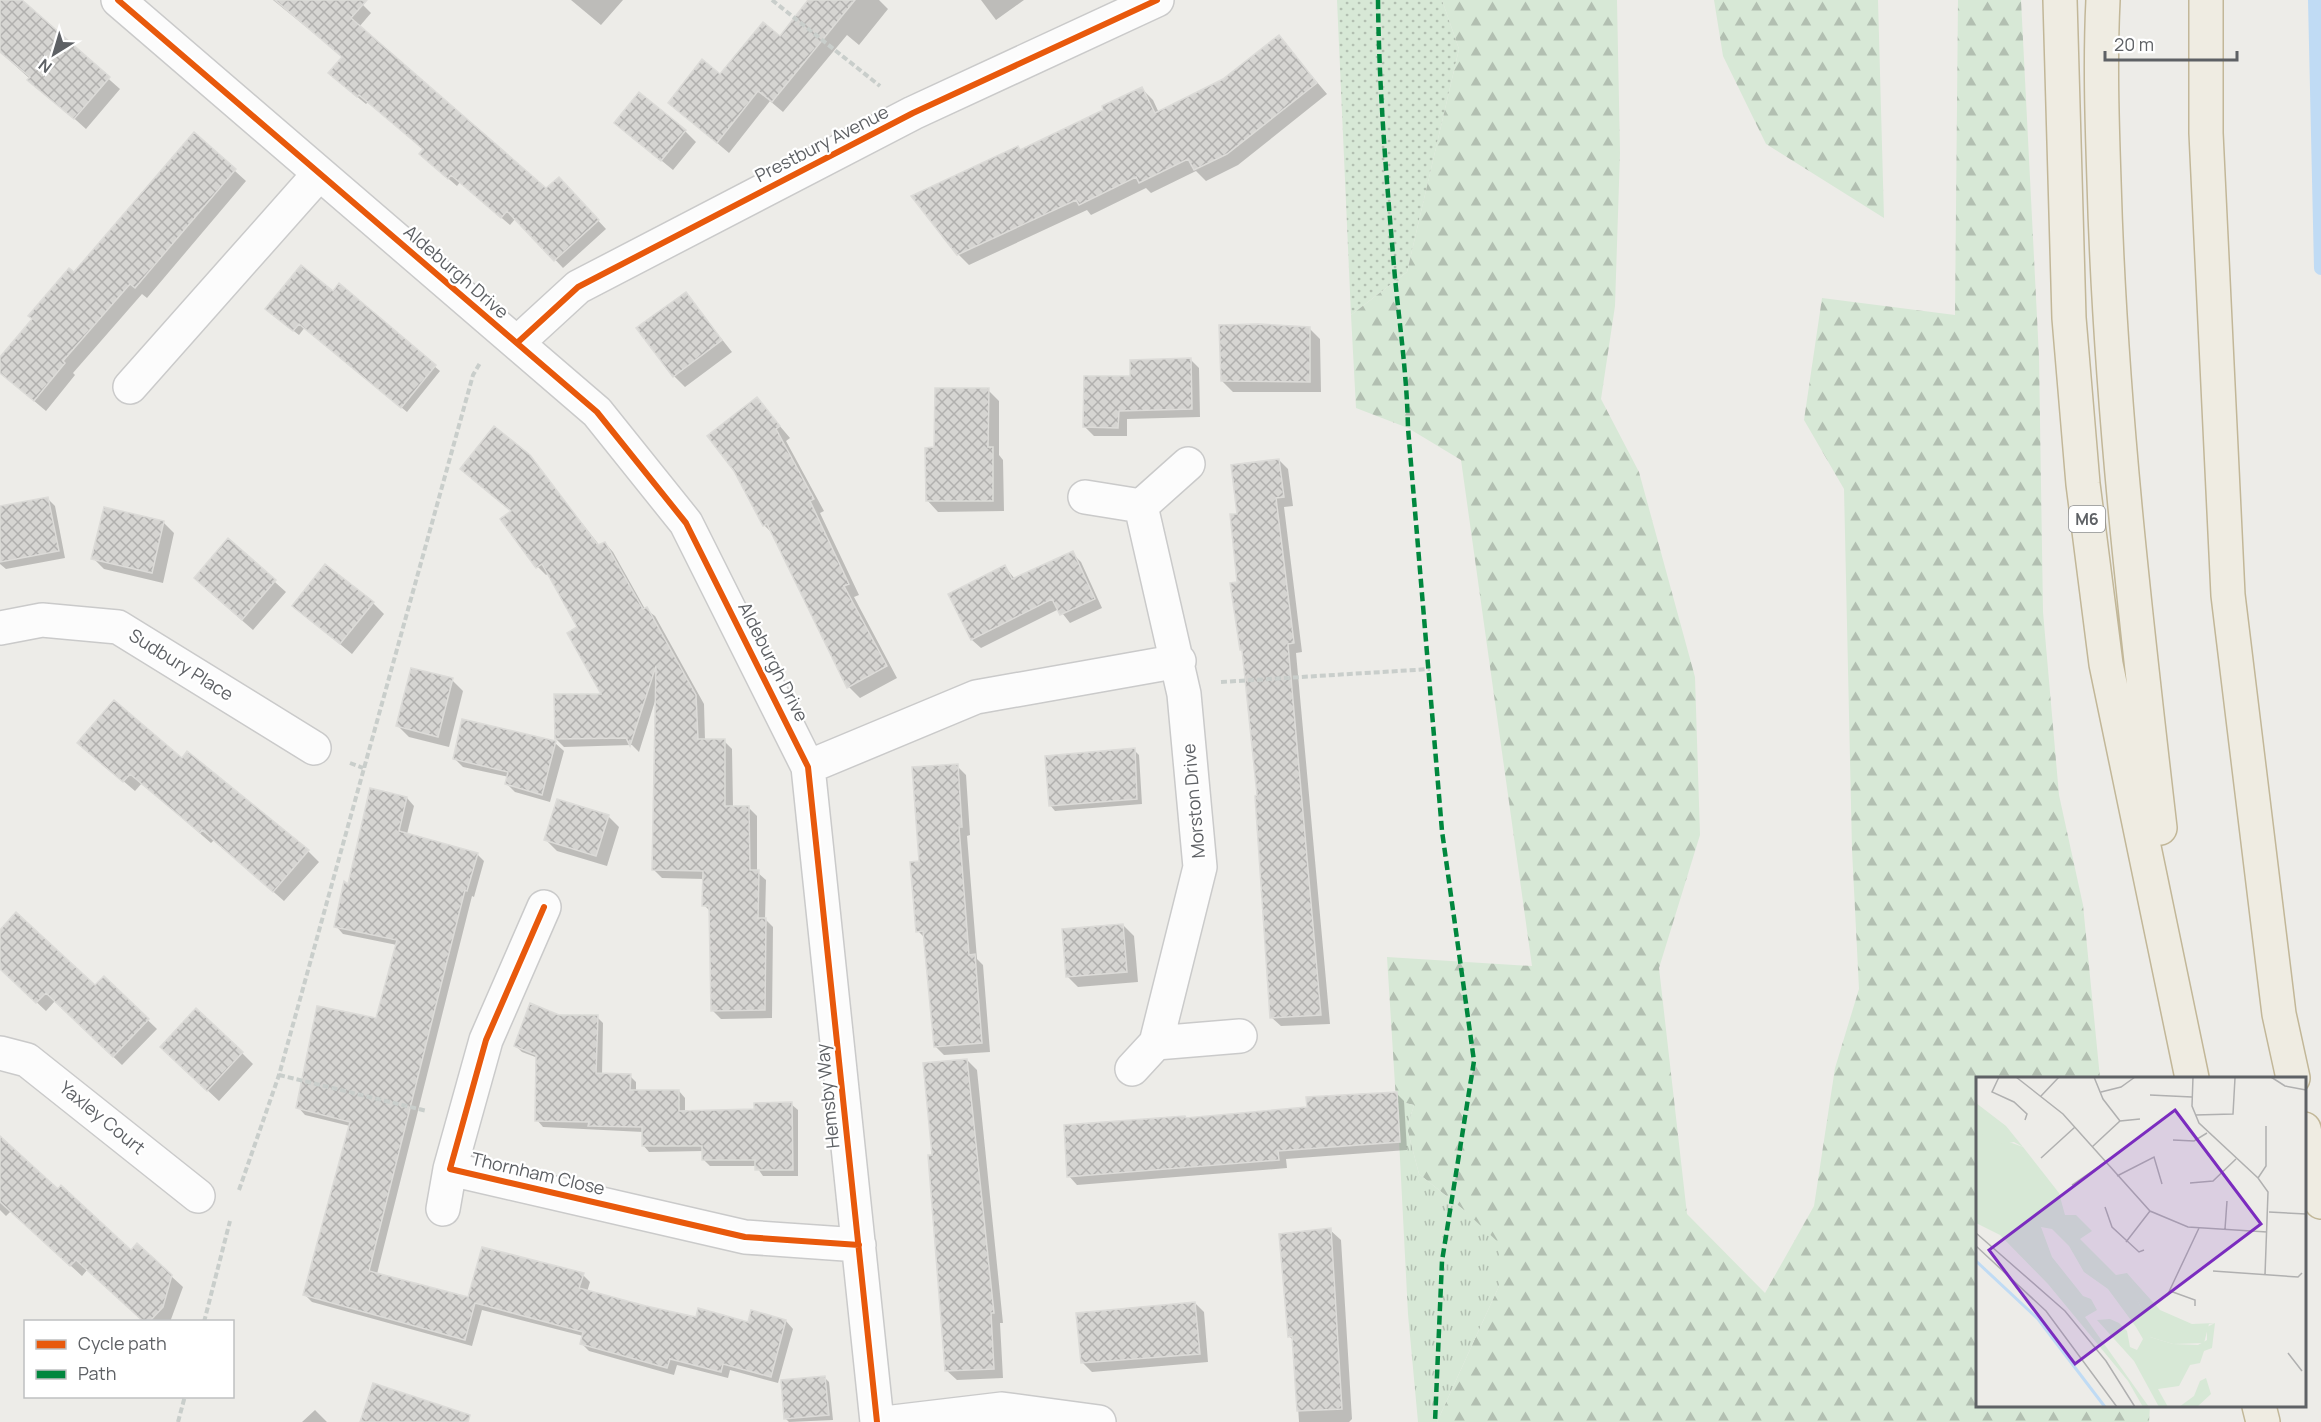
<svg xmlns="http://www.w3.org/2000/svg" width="2321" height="1422" font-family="Manrope,sans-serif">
	<defs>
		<pattern id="grass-dots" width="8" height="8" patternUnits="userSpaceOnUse" patternTransform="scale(1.5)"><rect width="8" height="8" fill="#d7e8d6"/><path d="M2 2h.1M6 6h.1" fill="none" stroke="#b2bfb1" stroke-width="1.8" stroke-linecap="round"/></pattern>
		<pattern id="forest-firs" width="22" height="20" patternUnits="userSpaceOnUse" patternTransform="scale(1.5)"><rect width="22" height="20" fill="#d7e8d6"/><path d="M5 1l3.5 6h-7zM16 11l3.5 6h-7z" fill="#b2bfb1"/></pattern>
		<pattern id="park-tufts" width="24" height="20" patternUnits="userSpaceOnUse" patternTransform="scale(1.5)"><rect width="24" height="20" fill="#d7e8d6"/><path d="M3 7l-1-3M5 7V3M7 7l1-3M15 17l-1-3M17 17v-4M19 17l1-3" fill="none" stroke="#b2bfb1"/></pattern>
		<pattern id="building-cross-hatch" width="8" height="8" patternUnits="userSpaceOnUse" patternTransform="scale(1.5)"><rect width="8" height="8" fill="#d6d5d2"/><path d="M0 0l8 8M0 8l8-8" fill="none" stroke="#b1b0ae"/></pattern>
	</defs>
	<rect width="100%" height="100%" fill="#edece8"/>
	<path fill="url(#grass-dots)" d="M1337,0H1442L1459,49L1407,272L1351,315Z"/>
	<path fill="url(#forest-firs)" d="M1442,0H1617L1620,153L1615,306L1601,399L1639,472L1695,677L1700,835L1659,968L1687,1214L1765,1293L1814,1206L1835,1068L1859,989L1852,850L1844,489L1804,420L1822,298L1955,315L1958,0H2021L2039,357L2043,612L2059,795L2083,905L2100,1078H1978V1406H2150L2149,1422H1437L1499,1286L1465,1211L1419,1174L1407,1128L1414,1105L1396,1101L1387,957L1532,966L1461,460L1408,428L1356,408L1351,315L1407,272L1459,49Z
		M1714,0H1878L1884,218L1766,144L1723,56Z"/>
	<path fill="url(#park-tufts)" d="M1397,1101L1414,1105L1407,1128L1419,1174L1465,1211L1499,1243V1286L1437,1422H1418L1408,1314Z"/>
	<path fill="#0003" d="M0,0H19L120,89L86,129L0,52Z
		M273,0H358L371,13L359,27L546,190L567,187L606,229L563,268L516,218L510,225L460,182L457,186L429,162L424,150L368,102L366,104L338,81L343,57Z
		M571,0H623L601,25Z
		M810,0H879L888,9L859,45L847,35L783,112L770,101L729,153L670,103L720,76L780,38Z
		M981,0H1024L996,20Z
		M1279,37L1327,94L1238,165L1206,181L1196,171L1151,193L1146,188L1091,215L1087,210L969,265L958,254L1021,151L1105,111L1142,89L1153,100L1159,113L1224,80Z
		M616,123L685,131L696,142L673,170Z
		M194,134L246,181L147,298L142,294L73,373L75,375L46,411L0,372V359Z
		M339,286L440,371L407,412L305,327L299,335L272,314L333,293Z
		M686,294L732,352L685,387L674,376Z
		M1309,328L1320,339L1321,392H1233L1222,381Z
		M1190,359L1199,368L1200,417L1127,419V436H1094L1085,427L1132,378Z
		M988,390L999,401V455L1003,460L1004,511L938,512L927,500L936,449Z
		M757,399L790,438L786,441L824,511L820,513L859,595L854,597L897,678L860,698L849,687L774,535L764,525Z
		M529,456L600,546L605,543L613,552L645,609L655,616L704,704L705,740L724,741L732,749L733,808H749L757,816V872L766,880L765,919L773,927L772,1018L721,1019L712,1010L711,912L704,905V879L662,878L654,870L656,698L639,752L632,745L564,747L556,739L603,695L579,628L549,573L546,575L538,567L512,512Z
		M1279,460L1288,469L1293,506L1284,507L1302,652L1296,653L1330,1024L1281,1026L1271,1017L1259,797L1244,653L1241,650L1239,515Z
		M48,499L55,506L65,558L6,569L0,564V508Z
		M163,522L174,533L163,583L104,569L93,558Z
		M228,540L286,592L253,630L206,589Z
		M1072,553L1081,562L1102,608L1070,623L1059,609L981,648L972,640L950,595L1005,567L1015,579Z
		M373,603L384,614L352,654L294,606Z
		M452,680L463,691L449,747L409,737L398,726Z
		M79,743L182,760L308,851L319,862L284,901L214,840L211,843L142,783L135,791Z
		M555,743L564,751L550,802L515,792L507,784L509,777L463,767L455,759Z
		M1134,750L1139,755L1142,804L1055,811L1050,805Z
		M957,766L966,775L970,835L967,836L977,959L983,965L990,1052L944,1055L935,1046L925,938L918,931L920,862Z
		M371,790L407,798L414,806L407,834L477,854L484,861L474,897L472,896L377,1274L469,1299L583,1275L590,1282L587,1292L697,1319L749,1323L786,1321L793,1329L778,1383L730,1370L728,1378L677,1365L674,1375L589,1351L581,1343L583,1336L482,1310L472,1346L312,1302L305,1295L350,1126L305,1115L298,1107L377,1020L397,945L343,934L336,926L349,887Z
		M608,816L619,827L607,866L557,851L546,840Z
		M1123,925L1134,936L1138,982L1078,987L1067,976Z
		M0,932L95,988L104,978L157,1029L122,1065L55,1001L46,1011L0,968Z
		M559,1016L597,1017L603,1023L602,1075L630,1076L636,1082V1091H679L685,1098V1112L756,1110L791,1104L798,1110V1176H763L756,1166H710L704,1160L703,1151L649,1152L643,1145V1132L543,1127L537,1120L538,1058L522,1052L516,1046Z
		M242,1053L253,1064L219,1101L173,1058Z
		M967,1060L977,1070L1003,1323H1000L1003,1378L957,1380L946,1370L934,1156Z
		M1396,1093L1404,1101L1407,1150L1286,1159L1287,1168L1077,1185L1069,1176L1187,1120L1309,1108Z
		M0,1138L131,1252L171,1276L183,1287L170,1322H145L87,1270L82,1276L11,1211L6,1216L0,1210Z
		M1330,1230L1341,1240L1352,1419L1349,1422H1299L1294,1341L1289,1336Z
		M1195,1303L1204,1312L1208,1362L1092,1372L1083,1363Z
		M824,1377L829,1382L833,1420L789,1422L786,1419Z
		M315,1410L327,1422H302Z"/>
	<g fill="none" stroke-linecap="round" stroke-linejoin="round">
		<path stroke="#c0dbf4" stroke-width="14" d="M2315,0L2321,268"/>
	</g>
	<path fill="url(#building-cross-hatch)" stroke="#dcdbd8" stroke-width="1.5" d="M0,0H22L110,77L74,119L27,80L30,77L0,52Z
		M275,0H367L351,18L546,188L559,177L599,220L554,261L507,211L501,218L451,175L448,179L419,154L423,149L359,95L357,97L328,73L342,57Z
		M808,0H855L772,102L758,91L717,143L668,103L702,59L720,74L763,22L780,36Z
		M1279,35L1317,83L1227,154L1194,170L1188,159L1139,183L1136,177L1079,205L1076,200L957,255L911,196L1018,146L1020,150L1103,110L1102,106L1142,87L1155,113L1223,79Z
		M639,92L686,130L661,161L614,123Z
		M194,132L236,169L135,288L130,284L63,361L65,363L34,401L0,373V357L32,319L28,316L69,268L74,272Z
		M301,265L333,291L339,283L436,365L401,408L299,324L293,331L265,309Z
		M686,292L722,340L673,377L636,328Z
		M1258,324L1310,327V382L1221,381L1219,325Z
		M1191,358L1192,409L1119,411L1118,428L1083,427L1084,376H1130V360Z
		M935,388H989L988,447H993V501H926L925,448L934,447Z
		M757,397L780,426L776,429L814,499L810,501L849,584L844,586L887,666L847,688L767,524L763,526L734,471L707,436Z
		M494,426L530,455L598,545L605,542L643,609L647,607L696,695L698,739H725V806H749L750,870H759L758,918H766L765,1010L711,1011L709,906H702L703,871L652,870L656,666L630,746L626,738L555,739L554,694H601L567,633L577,627L542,564L536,568L500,519L511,511L460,469Z
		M1279,459L1284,497L1276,498L1294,643L1288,644L1321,1015L1270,1018L1255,796L1257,795L1242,650H1240L1230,583L1237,582L1230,514H1237L1231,465Z
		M48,497L59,551L0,562V506Z
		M104,507L164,521L152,573L91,559Z
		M228,538L276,580L242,620L194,578Z
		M1073,551L1095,599L1060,615L1052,599L971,640L948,594L1005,565L1012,579Z
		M325,564L374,602L340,644L292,606Z
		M411,668L453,678L438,737L396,726Z
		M114,700L182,758L187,751L309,850L273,892L202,830L200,833L130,774L123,782L77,743Z
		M462,719L556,741L542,795L505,784L508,772L453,759Z
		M1135,748L1137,799L1049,806L1045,756Z
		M958,764L962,827H959L969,955L975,954L982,1043L934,1047L923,931L916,932L910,862L919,861L912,767Z
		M370,788L407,797L399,831L478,853L467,891L465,890L369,1271L468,1297L482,1247L584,1273L579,1288L646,1306L696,1317L698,1308L748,1322L751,1310L786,1320L771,1377L723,1364L721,1372L670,1359L667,1368L580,1344L583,1332L475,1303L465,1340L303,1295L350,1122L296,1108L317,1006L376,1018L397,940L334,927L344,881L348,884Z
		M557,799L609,815L596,856L544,840Z
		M16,912L95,985L104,976L149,1019L113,1057L46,993L36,1003L0,969V930Z
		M1123,924L1127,972L1066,977L1062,929Z
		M530,1003L559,1015H598L596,1073L631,1074L630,1090H679V1111L754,1109V1103L792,1102L793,1170H755V1160H702V1146H642V1127L588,1126L589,1122L535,1121L536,1055L514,1046Z
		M196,1008L243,1052L207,1091L160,1047Z
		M967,1059L994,1313H991L994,1369L945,1371L928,1155H932L923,1063Z
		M1397,1092L1400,1142L1278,1151L1279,1160L1067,1177L1064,1125L1185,1116L1186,1118L1307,1107L1306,1097Z
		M0,1136L58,1189L61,1185L131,1250L137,1243L172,1275L163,1307L149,1322H144L76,1260L70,1266L0,1202Z
		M1331,1228L1342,1409L1297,1411L1292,1336L1288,1337L1279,1234Z
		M1195,1302L1200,1354L1081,1363L1076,1313Z
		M825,1376L829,1415L784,1419L781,1380Z
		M373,1383L470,1415L468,1422H360Z"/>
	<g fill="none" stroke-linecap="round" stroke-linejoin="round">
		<g stroke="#cacaca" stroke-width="36">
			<path id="minor" d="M118,0L597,412L686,523L808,767L877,1422
				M517,343L578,287L913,113L1157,0
				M130,387L319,174
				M1085,497L1141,506L1184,694L1200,867L1156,1043L1132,1069
				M1141,506L1188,464
				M0,628L42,620L118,627L314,748
				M808,767L976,697L1179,661
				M544,907L486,1040L450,1169L745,1237L859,1245
				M1156,1043L1240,1036
				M0,1053L27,1060L198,1196
				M443,1209L450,1169
				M893,1422L1002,1409L1099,1422"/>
		</g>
		<g stroke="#c2b798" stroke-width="36">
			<path id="highway" d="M2060,0L2069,318L2083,484L2106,664L2192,1078
				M2103,0C2100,61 2102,121 2104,181C2110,398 2135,613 2160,828
				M2206,0V133L2228,595L2279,1014L2293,1078
				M2304,1129L2321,1202
				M2259,1406L2263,1422"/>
		</g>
		<path stroke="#c9cecb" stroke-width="4" stroke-dasharray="6 3" stroke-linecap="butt" d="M772,0L880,86
			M1221,682L1430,669
			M350,763L363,768
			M279,1075L427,1111
			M239,1190L279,1075L473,375L480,363
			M204,1322L230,1221
			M178,1422L185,1396"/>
		<use href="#minor" stroke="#fcfcfc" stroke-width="33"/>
		<use href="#highway" stroke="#efece2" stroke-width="33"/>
		<path stroke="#00873e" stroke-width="4.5" stroke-dasharray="9 4.5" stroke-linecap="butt" d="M1378,0C1379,93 1387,185 1395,278C1400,328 1407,377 1408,428L1442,831L1474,1061L1442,1261L1435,1422"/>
		<g stroke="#fff" stroke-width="10">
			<path id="cycleway" d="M118,0L597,412L686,523L808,767L877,1422
				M517,343L578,287L913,113L1157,0
				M544,907L486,1040L450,1169L745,1237L859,1245"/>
		</g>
		<use href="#cycleway" stroke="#e8590c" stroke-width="6"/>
	</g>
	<g text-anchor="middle" stroke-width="4.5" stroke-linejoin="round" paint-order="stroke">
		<rect fill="#fff" stroke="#8e9093" stroke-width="1.5" x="2069" y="506" width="36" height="26" rx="4.5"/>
		<g font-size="16" font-weight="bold" fill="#5e6165">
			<text x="2087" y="525">M6</text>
		</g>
		<g font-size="18" fill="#5e6165" stroke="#fff">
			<text transform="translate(822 144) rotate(-27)" y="6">Prestbury Avenue</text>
			<text transform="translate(456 272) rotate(41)" y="6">Aldeburgh Drive</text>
			<text transform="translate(773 662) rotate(63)" y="6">Aldeburgh Drive</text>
			<text transform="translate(181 665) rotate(32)" y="6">Sudbury Place</text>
			<text transform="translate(1194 801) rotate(-95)" y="6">Morston Drive</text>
			<text transform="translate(828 1096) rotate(-96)" y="6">Hemsby Way</text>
			<text transform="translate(102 1118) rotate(39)" y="6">Yaxley Court</text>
			<text transform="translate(538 1174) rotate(13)" y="6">Thornham Close</text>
		</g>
	</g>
	<g transform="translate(1976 1077)">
		<rect width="330" height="330" fill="#edece8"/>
		<path d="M157,203L184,233L216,247L239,246L233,247L228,266L197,267L174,260L176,237L165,231L155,210Z" fill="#d7e8d6"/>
		<path d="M0,53L47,70L83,116L89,138H100L116,154L104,162L140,198L151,196L157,203L156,210L165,231L185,238L174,260L197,267L222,268L231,263V250L239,246L236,271L228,274L224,286L214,288L203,309L182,312L192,330H183L158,284L121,243L134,242L143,246L151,254L154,270L161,273L167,262L160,250L132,212L108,195L93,169L76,152L65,150L76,180L107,219L115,222L121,233L109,240L173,330H167L152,304L72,207L24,158L0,146ZM230,301L235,317L221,330H203L218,319L224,304Z" fill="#d7e8d6"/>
		<path d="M0,26L30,49L47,70L38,65L23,67L0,53Z" fill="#d7e8d6"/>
		<path fill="none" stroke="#c0dbf4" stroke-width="3" d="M0,184L62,242L129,330"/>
		<path fill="none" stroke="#b0b0b0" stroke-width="1.5" d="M23,0L16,15L38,25L51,37L49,43M40,0L87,37L174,134L212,150L291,155M118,0L127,22L144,44M217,0L216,29L223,46L282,101L292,115L289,198M295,0L309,9L330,13M125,15L145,10L159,0M174,18L216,20M65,19L83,0M219,38L257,37L259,1M197,63L218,64L231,56M116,70L144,44L164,42M65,81L99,50M141,99L178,80L186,107M282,101L290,89V49M214,106L237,104L260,82M96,108L128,86M129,130L136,150L163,175L168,173M293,135L330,137M249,152L251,124M0,156L89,234L130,284L159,330M150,165L174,134M0,169L70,234L141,330M237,194L322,200L326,196M194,214L219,223V229M191,219L223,151M312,276L326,294"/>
		<path fill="#7b2cbf" fill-opacity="0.15" stroke="#7b2cbf" stroke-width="3" d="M199,33L285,147L99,287L13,173Z"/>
		<rect width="330" height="330" fill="none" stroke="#5e6165" stroke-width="3"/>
	</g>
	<rect x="24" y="1320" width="210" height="78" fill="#ffffff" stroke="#bfc0c1" stroke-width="1.5"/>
	<rect x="36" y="1340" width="30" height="9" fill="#e8590c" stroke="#bfc0c1" stroke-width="1.5"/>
	<text x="78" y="1350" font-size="18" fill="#5e6165">Cycle path</text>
	<rect x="36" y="1370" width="30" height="9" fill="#00873e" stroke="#bfc0c1" stroke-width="1.5"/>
	<text x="78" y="1380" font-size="18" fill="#5e6165">Path</text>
	<g transform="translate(54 54) rotate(217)" stroke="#ffffff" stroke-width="4.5" paint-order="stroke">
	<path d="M0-4.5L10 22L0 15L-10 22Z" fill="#5e6165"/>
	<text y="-9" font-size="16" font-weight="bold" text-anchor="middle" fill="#5e6165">N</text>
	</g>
	<path d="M2105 51v9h132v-9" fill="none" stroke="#5e6165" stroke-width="3"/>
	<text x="2114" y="51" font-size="18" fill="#5e6165" stroke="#ffffff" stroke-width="4.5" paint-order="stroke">20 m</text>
</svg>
